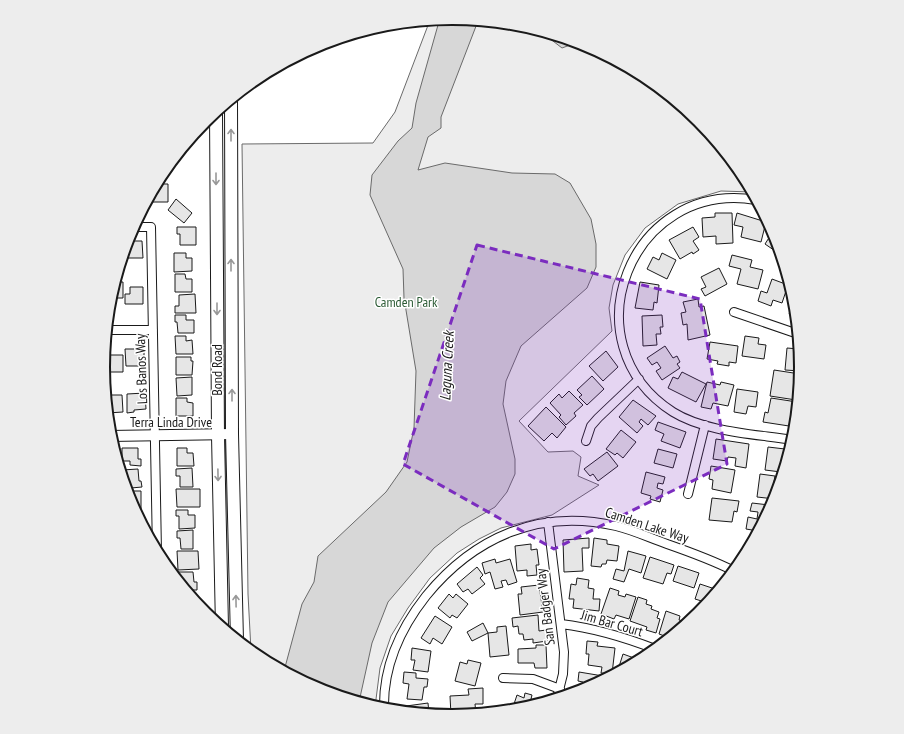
<svg xmlns="http://www.w3.org/2000/svg" width="904" height="734" font-family="'PT Sans Narrow',sans-serif">
	<rect width="100%" height="100%" fill="#fff"/>
	<path fill="#ededed" stroke="#6a6a6a" d="M452,18L520,25L565,38L586,45L646,77L699,120L742,173L752,192L721,191L678,204L645,228L625,255L613,285L609,308L612,331L519,421L548,452L573,451L581,457L578,476L599,485L552,515L501,528L479,539L457,553L430,578L408,608L391,636L380,668L375,707L318,689L258,657L251,651L248,594L242,144L373,143L395,112L430,20Z"/>
	<path fill="#d7d7d7" stroke="#6a6a6a" d="M452,18L478,21L441,117V128L428,137L418,170L445,163L512,173L555,174L570,183L591,219L596,244V267L587,288L521,346L506,381L503,404L515,459V474L507,492L495,507L461,527L434,548L388,602L372,643L359,702L318,689L284,671L302,604L314,582L318,556L386,492L407,462L414,428L416,371L404,298L403,269L370,195L372,175L398,141L412,128L416,103L438,25L440,19Z
		M540,31L578,42L562,48Z"/>
	<path fill="#e6e6e6" stroke="#1a1a1a" d="M156,184H168V202H148Z
		M176,199L192,213L184,223L168,210Z
		M715,213H732L733,243L716,244V236L703,237L702,218L715,217Z
		M737,213L766,222L761,242L741,237L743,227L734,225Z
		M177,227H196V245H180V234H177Z
		M693,227L699,237L693,241L699,250L693,254L692,252L680,259L669,240Z
		M772,228L775,234L781,255L765,244L772,233L770,231Z
		M127,241H142L143,258H124Z
		M174,253H186V258H192V271L174,272Z
		M662,253L676,260L667,279L647,269L653,257L659,260Z
		M732,255L752,260L750,267L763,270L758,289L737,284L741,269L729,266Z
		M719,268L727,284L705,296L701,289L706,287L701,277Z
		M175,274H185L186,279H192V292H175Z
		M772,279L788,285L782,303L773,300L771,306L758,301L761,291L767,293Z
		M115,282H123V298H111L110,301Z
		M640,282L659,285L657,303L654,302L653,310L635,308Z
		M130,287H143V304H125V294H130Z
		M195,294L196,313H175V306H179V295Z
		M698,299L699,307L704,306L710,335L688,340L687,324L683,325L681,313L686,312L683,302Z
		M795,304L796,318L789,314Z
		M175,315H186V320H194V333H178L177,322H175Z
		M662,315L663,327H660L661,334H656L657,345L643,346L642,316Z
		M175,336H186V341L192,340L193,354H176Z
		M745,336L759,338L758,344L766,345L764,359L742,356Z
		M710,342L738,346L736,363L729,362V366L717,364L718,361L707,359Z
		M665,346L673,358L677,356L680,362L677,364L680,368L662,380L656,371L661,368L657,362L652,365L647,358Z
		M787,348L799,349L801,371L785,370Z
		M125,349H144V360H140V366H126Z
		M606,351L618,367L603,381L589,366Z
		M105,355H123V372H105Z
		M176,357H191V361H193L192,375H176Z
		M774,370L800,374L796,400L770,396Z
		M682,372L706,384L696,402L668,388L673,377L678,379Z
		M592,376L604,389L587,405L579,397L582,395L577,390Z
		M192,377V395L177,396L176,378Z
		M707,382L720,385L721,382L734,385L728,406L713,403L711,409L701,407Z
		M737,389L758,392L756,407L748,406L746,414L734,412Z
		M569,391L583,405L574,413L576,416L566,425L559,417L561,415L550,403L559,394L562,398Z
		M145,393L146,409L134,410V412L127,413V394Z
		M109,395H122L123,412L107,413L106,402H109Z
		M176,398H187V402L193,403V416H176Z
		M771,398L797,402L794,417L791,416L789,426L763,422L765,412L768,413Z
		M633,400L656,416L648,425L641,419L639,422L643,426L637,433L619,417Z
		M546,407L566,427L557,438L552,433L544,441L528,426Z
		M658,422L686,432L680,448L661,441L664,434L655,430Z
		M621,430L636,442L623,458L617,453L615,455L606,449Z
		M716,439L749,444L746,468L735,466L736,458L728,457L727,461L713,459Z
		M768,447L785,449L781,472L765,470Z
		M122,448H138V459H141V466L130,465V461H122Z
		M177,448H187V453H193L194,466H177Z
		M658,449L677,454L673,468L654,463Z
		M607,452L618,466L598,481L593,474L590,476L584,469Z
		M711,466L735,470L731,493L712,489L713,480L709,479Z
		M192,468L193,487H180V476H176V469Z
		M138,469L139,481H141L142,487L131,488L130,483H124L122,470Z
		M646,472L665,477L663,484L658,483L657,488L663,490L660,502L650,499L651,496L641,493Z
		M760,474L775,476L773,487L778,488L775,499L757,497Z
		M176,489H200V507H177Z
		M127,491H141V509H134Z
		M712,498L739,501L737,512L734,511L732,522L709,520Z
		M752,503L769,505V503L773,504L758,531L746,529L748,517L757,519L758,512L750,511Z
		M176,510H188V515H195V528L179,529V516H176Z
		M193,530V549H181L180,538H177V531Z
		M589,538V548H582L583,571L564,572L563,540Z
		M594,538L607,540V544L619,546L617,561L607,560L606,564H602L601,567L591,566Z
		M531,544V550L537,549L539,565H536L537,575L527,576V570L517,571L515,546Z
		M177,551H198L199,569L178,570Z
		M628,551L646,556L641,573L629,569L624,582L613,579L616,569L624,571Z
		M650,557L674,565L671,574L667,573L663,584L643,578Z
		M495,559L496,563L510,559L517,582L508,585L506,580L501,581L503,587L495,589L490,572L485,574L482,563Z
		M678,566L699,573L694,588L673,581Z
		M477,567L483,575L480,578L485,584L472,594L468,589L463,592L457,584Z
		M176,572H193L194,582H197V590H186L181,584V580L176,579Z
		M577,578L589,580L588,588L594,589L593,599H600L599,611L573,608L574,599H569L571,584L576,585Z
		M700,584L718,590L708,603L695,599Z
		M539,585L543,612L520,615L518,594H522L521,587Z
		M610,588L619,591L618,595L625,597L626,594L636,597L629,619L616,615L614,619L601,614Z
		M449,594L453,598L456,594L468,604L457,618L452,615L450,618L438,608Z
		M638,597L647,600L646,604L652,606L651,609L659,612L657,618L660,619L656,633L646,630L647,627L630,621Z
		M666,611L680,616L679,620L683,621L682,628L670,638L659,634Z
		M538,615L539,631L546,630L547,641L533,643V639L524,640L523,634H519L518,626L513,627L512,618Z
		M435,616L452,627L442,644L433,638L430,644L421,638Z
		M483,623L488,633L472,641L467,632Z
		M506,626L509,655L490,657L488,633L497,632V627Z
		M587,641L598,642L597,646L615,648L612,674L601,673L602,667L588,665L589,654H586Z
		M536,645H546L547,668H535L534,663H518V649L536,648Z
		M412,648L431,651L428,672L413,670L415,660H411Z
		M623,654L634,658L633,663H635L617,673Z
		M468,660L481,663L475,686L455,681L460,662L467,664Z
		M404,672L416,673V678L428,679L427,687H424L422,700L407,699L409,684L403,683Z
		M579,672L603,676L602,681L582,691L583,682L578,681Z
		M483,688V704H475L476,714L451,715L450,696L469,695L468,689Z
		M525,693L532,695L531,699L536,701L534,705L518,709L513,707L517,695L524,698Z
		M428,703L429,714L400,711L399,707Z"/>
	<g fill="none" stroke-linecap="round" stroke-linejoin="round">
		<g stroke="#1a1a1a" stroke-width="10">
			<path id="minor" d="M756,200C631,179 566,343 673,412C705,432 755,434 793,440
				M133,227H151L157,552
				M734,312L798,334
				M109,330H153
				M586,441L591,426L598,418L639,379
				M688,494L705,425
				M548,522L564,652L563,674L557,698
				M561,624C594,628 624,637 655,649
				M503,678L533,679L560,689
				M384,709C383,666 400,629 426,596C474,537 540,508 616,526C633,530 650,538 667,544C690,552 712,560 734,571"/>
		</g>
		<g stroke="#1a1a1a" stroke-width="12">
			<path id="tertiary" d="M110,436L232,434"/>
		</g>
		<g stroke="#1a1a1a" stroke-width="14">
			<path id="primary" d="M231,99L232,434L237,640
				M216,112L218,436L222,627"/>
		</g>
		<use href="#minor" stroke="#fff" stroke-width="8"/>
		<use href="#tertiary" stroke="#fff" stroke-width="10"/>
		<use href="#primary" stroke="#fff" stroke-width="12"/>
	</g>
	<defs><path id="oneway-shaft" d="M-6 0H5M1.5-3L5.5 0L1.5 3" fill="none" stroke-width="1.6" stroke-linecap="round" stroke-linejoin="round"/></defs>
	<g stroke="#989898">
		<use href="#oneway-shaft" transform="translate(231 135) rotate(-90)"/>
		<use href="#oneway-shaft" transform="translate(216 179) rotate(90)"/>
		<use href="#oneway-shaft" transform="translate(231 265) rotate(-90)"/>
		<use href="#oneway-shaft" transform="translate(217 309) rotate(90)"/>
		<use href="#oneway-shaft" transform="translate(232 395) rotate(-90)"/>
		<use href="#oneway-shaft" transform="translate(218 475) rotate(89)"/>
		<use href="#oneway-shaft" transform="translate(236 601) rotate(-91)"/>
	</g>
	<path fill="#7b2cbf" fill-opacity="0.2" stroke="#7b2cbf" stroke-width="3" stroke-dasharray="8 5" stroke-linejoin="round" d="M477,245L700,299L727,464L554,549L403,464Z"/>
	<g text-anchor="middle" stroke-width="3" stroke-linejoin="round" paint-order="stroke">
		<g font-size="14" fill="#2b5a34" stroke="#fff">
			<text x="406" y="307">Camden Park</text>
		</g>
		<g font-size="14" fill="#1a1a1a" stroke="#fff">
			<text transform="translate(141 369) rotate(-92)" y="5">Los Banos Way</text>
			<text transform="translate(217 370) rotate(-90)" y="5">Bond Road</text>
			<text x="171" y="427">Terra Linda Drive</text>
			<text transform="translate(647 525) rotate(18)" y="5">Camden Lake Way</text>
			<text transform="translate(545 607) rotate(-97)" y="5">San Badger Way</text>
			<text transform="translate(612 623) rotate(16)" y="5">Jim Bar Court</text>
		</g>
		<g font-size="15" font-style="italic" fill="#1a1a1a" stroke="#fff">
			<text transform="translate(447 366) rotate(-87)" y="5">Laguna Creek</text>
		</g>
	</g>
	<path d="M0 0H904V734H0ZM110 367a342 342 0 1 1 684 0a342 342 0 1 1-684 0Z" fill="#ededed" fill-rule="evenodd"/>
	<path fill="none" stroke="#1a1a1a" stroke-width="2" d="M110 367a342 342 0 1 1 684 0a342 342 0 1 1-684 0Z"/>
</svg>
